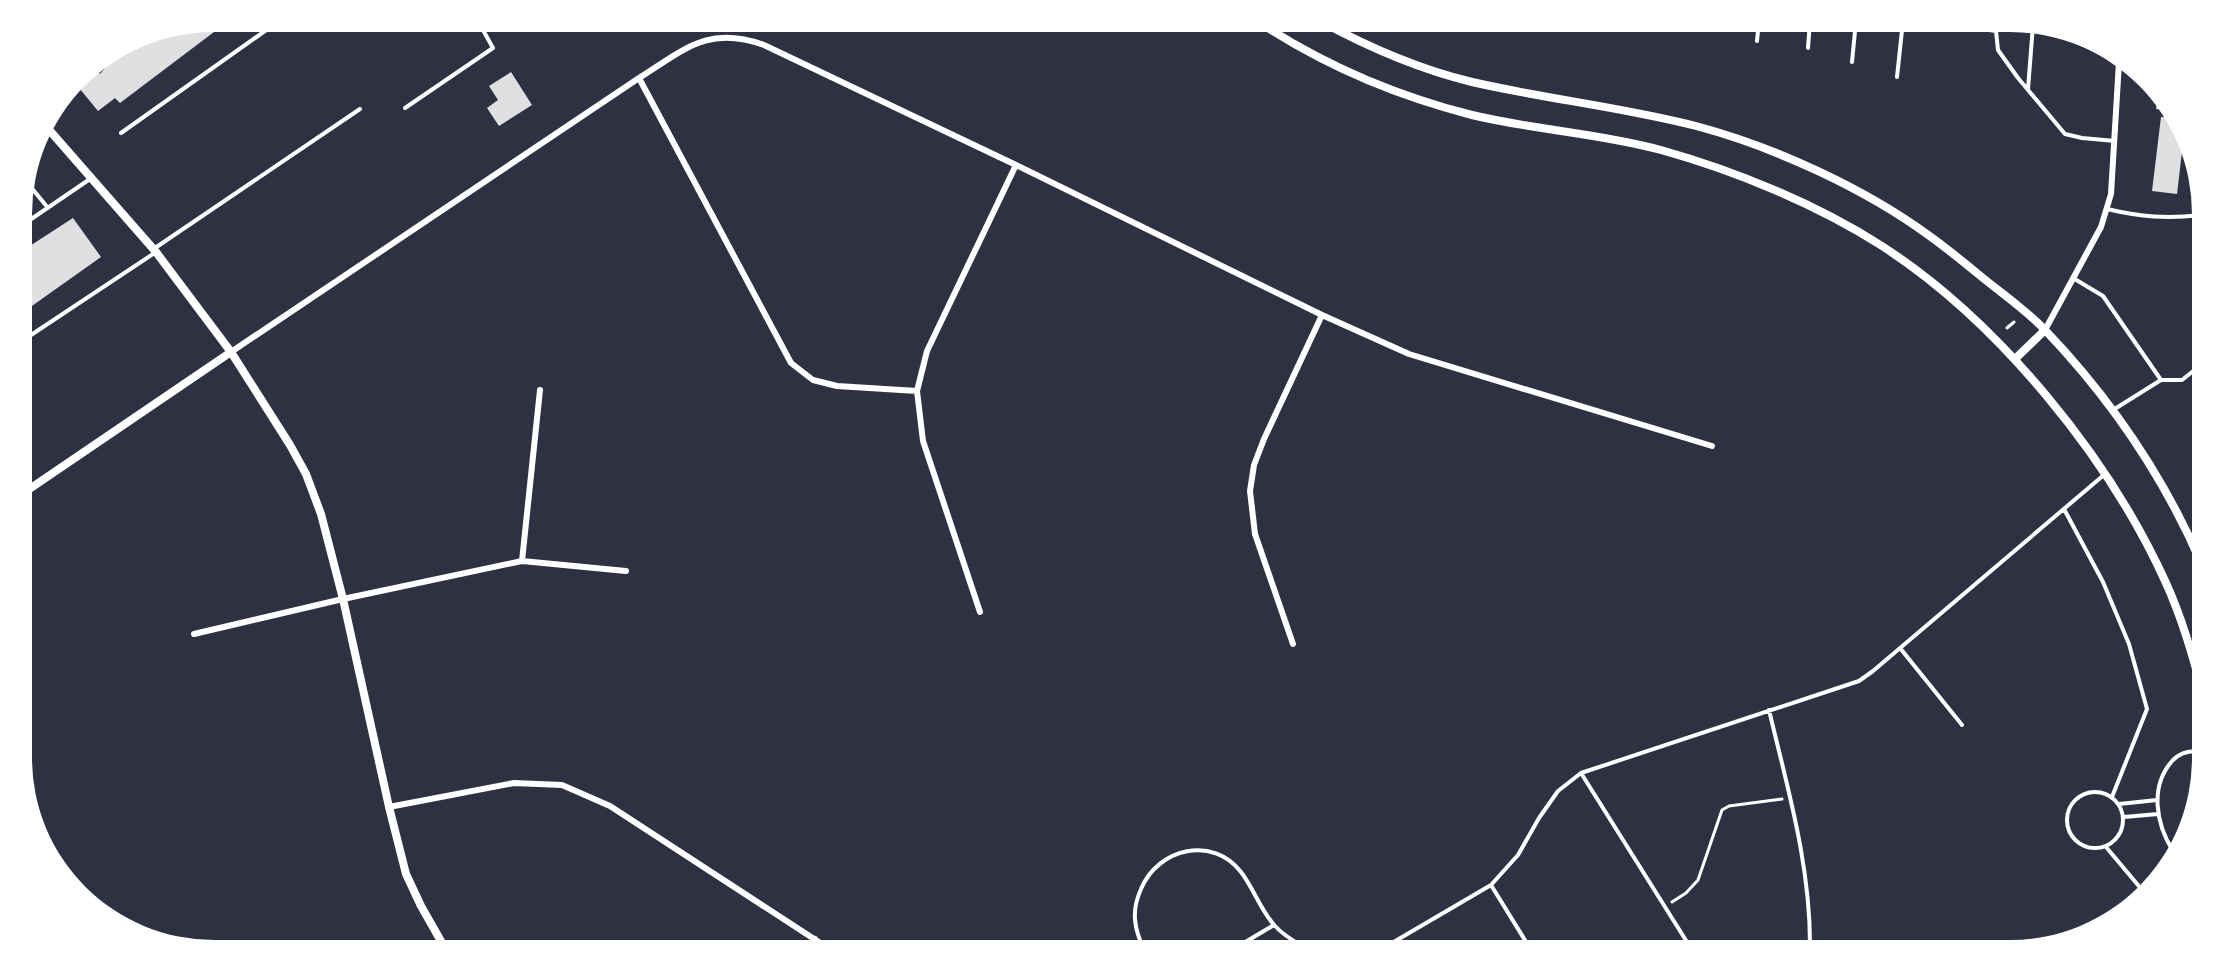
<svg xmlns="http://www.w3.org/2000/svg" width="2224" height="971" font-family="Barlow,sans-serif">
	<rect width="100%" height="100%" fill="#2d3142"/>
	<path fill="#e0e0e3" d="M207,22L214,32L120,103L115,98L98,111L75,83L86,69L93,65L100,74L106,67L101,60L140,35Z
		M511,72L532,105L499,126L487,108L498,100L489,86Z
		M2158,92L2164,96L2169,111L2156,109Z
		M2161,117L2173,118L2183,143L2177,194L2152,191Z
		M73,218L101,257L22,313V251Z"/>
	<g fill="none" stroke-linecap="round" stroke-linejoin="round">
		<path stroke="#fff" stroke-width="3" d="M2007,328L2014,322
			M1672,902L1686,893L1698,880L1722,810L1729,806L1782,799"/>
		<path stroke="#fff" stroke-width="4" d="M1929,21L1996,31L1998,50L2018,78L2065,134L2082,138L2115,141
			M1996,31L1997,21
			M1757,41L1759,21
			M1808,48L1810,21
			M1852,62L1856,21
			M1897,77L1903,21
			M2028,89L2033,25
			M405,108L493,48L478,21
			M121,133L279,21
			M26,181L48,208
			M2107,209C2141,217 2167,219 2201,215
			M21,226L90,179
			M155,248L360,109
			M2073,278L2103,296L2161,380
			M22,341L156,252
			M2113,410L2161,380H2182L2202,364
			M2202,430L2199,432L2202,438
			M2064,509L2103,582L2129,644L2147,709L2112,797
			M2189,536L2202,531
			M1900,648L1962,725
			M1769,710C1788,790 1811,867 1810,950
			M1581,773L1692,950
			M2067 820a28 28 0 1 1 56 0a28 28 0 1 1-56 0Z
			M2119,804L2157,800
			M2124,817L2158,814
			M2106,847L2143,891
			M2173,851C2156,824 2149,786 2173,760C2181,752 2192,750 2203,752
			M1491,885L1531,950
			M1144,950C1134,928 1131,911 1141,889C1158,848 1213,835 1241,872C1254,889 1261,911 1275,926C1285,937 1297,943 1309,950
			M1232,950L1274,925
			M1380,950L1491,885L1518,855L1539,818L1558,791L1581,773L1859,681L1873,671L2105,474"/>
		<path stroke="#fff" stroke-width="6" d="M639,78L791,363L813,380L837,386L917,391
			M2045,330L2101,227L2111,194L2119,62
			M231,352L639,78C685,49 708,25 764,45L1016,165L1322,315L1409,354L1712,446
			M522,561L540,390
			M980,612L923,441L917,391L927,351L1016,165
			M194,634L343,599L522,561L626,571
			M1293,644L1255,534L1250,491L1254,465L1264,439L1322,315
			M389,807L514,783L562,785L610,806L831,950
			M807,950L815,939"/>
		<path stroke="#fff" stroke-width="8" d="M1257,21C1322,64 1397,96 1472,115C1534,130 1599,133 1661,150C1736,171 1816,204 1882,246C1998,321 2109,457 2166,583C2182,618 2193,657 2203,694
			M1320,21C1368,47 1418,69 1472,82C1546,99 1622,107 1696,126C1775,147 1866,189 1931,237C1949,250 1966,264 1983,278C2004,295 2027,311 2045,330C2110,398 2165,479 2202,565
			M44,124L156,252L231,352L290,445L306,474L321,514L343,599L389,807L406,874L421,906L446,950
			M2015,359L2045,330
			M22,494L231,352"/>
	</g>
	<path d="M0 0H2224V971H0ZM214 32H2010A182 182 0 0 1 2192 214V758A182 182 0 0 1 2010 940H214A182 182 0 0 1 32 758V214A182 182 0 0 1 214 32Z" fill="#fff" fill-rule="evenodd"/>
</svg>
